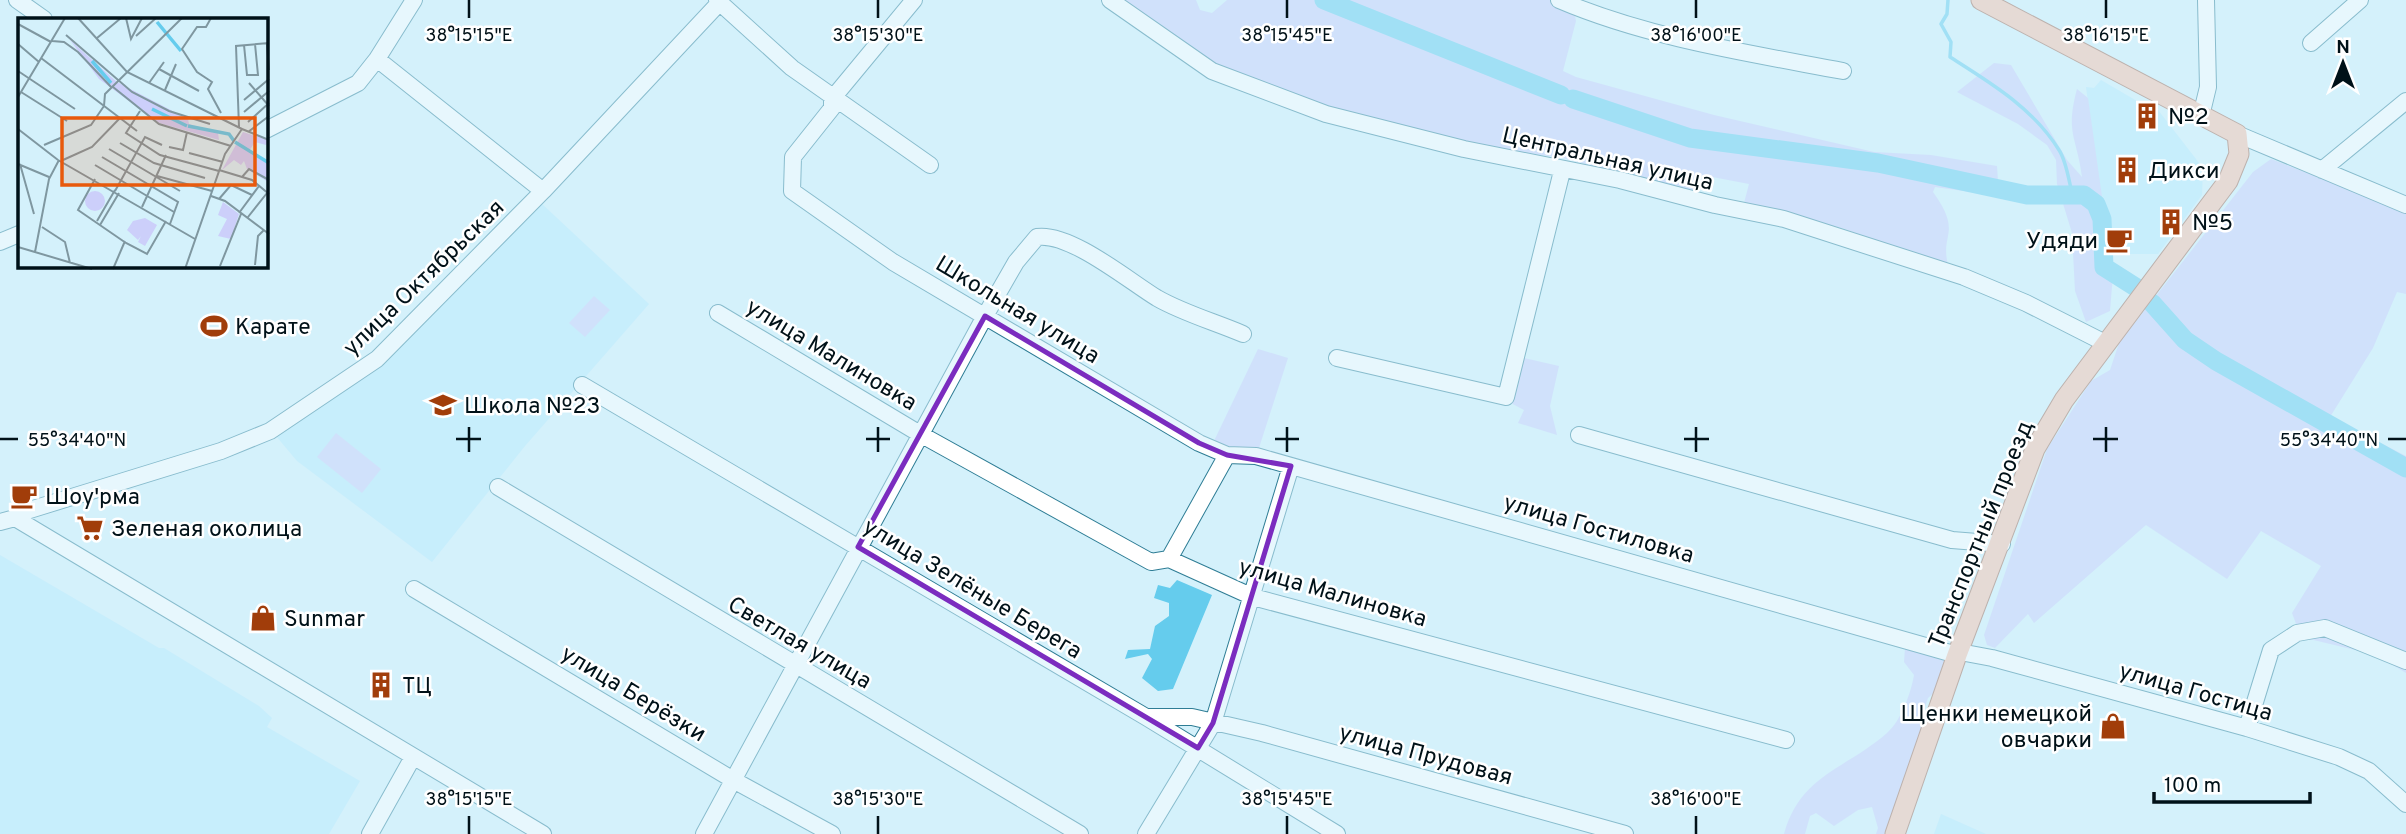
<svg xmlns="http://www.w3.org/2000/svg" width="2406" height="834" font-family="Overpass,sans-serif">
	<rect width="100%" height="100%" fill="#d4f1fb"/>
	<path fill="#b9eafc" d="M2101,80L2154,111L2158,110L2203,168L2202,195L2158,254H2109L2086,87L2094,88Z
		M541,203L649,304L525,446L432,562L297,461L276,436L372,373Z
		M0,555L159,648H164L259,706L272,718L267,727L360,781L329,834H0Z
		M1941,814L1986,834H1934Z"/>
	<path fill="#cccffa" d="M1115,0H1196L1200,10L1212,13L1227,0H1552L1574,11L1576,21L1563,71L1576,77L1714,115L1874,152L1931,155L1997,166L1999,196L1935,187L1933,192C1964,235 1938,233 1949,268L1845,229L1744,203L1749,184L1702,175L1696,194L1563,158L1451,143L1383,125L1210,66Z
		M1994,63L2011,65L2067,160L2082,177C2077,137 2065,134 2077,89L2088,98L2113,274L2110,311L2086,322L2075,291L2072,233L2057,184L2056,160L2047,145L2018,124L1957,92Z
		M2271,159L2406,211V294L2397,292L2373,348L2330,417L2406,456V673L2376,655L2301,637L2292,613L2321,566L2261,531L2227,579L2146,525L2034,623L2028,614L1995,648L1987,645L1984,635L2047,449L2091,381L2110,370L2119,343L2253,172Z
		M594,296L610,310L585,337L569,323Z
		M1258,349L1288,358L1258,451L1233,448L1214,441Z
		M1520,357L1559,366L1550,406L1557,435L1518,423L1524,410L1509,402Z
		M336,433L381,469L362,493L317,457Z
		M1922,647L1946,660L1936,691L1928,698L1922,715L1928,719L1891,834H1876L1878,828L1872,807L1858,810L1834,826L1816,813L1810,816L1805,834H1784C1800,775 1846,769 1887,733C1901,721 1911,693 1914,675L1904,662L1905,648Z"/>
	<path fill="#65cced" d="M1177,580L1212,595L1173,689L1158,691L1142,678L1152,659L1148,654L1125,659L1128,650L1150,649L1155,626L1169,616V603L1154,598L1158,585L1170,588Z"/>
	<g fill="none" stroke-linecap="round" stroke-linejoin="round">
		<path stroke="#65cced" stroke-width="3.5" d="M1948,0L1947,14L1941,24L1951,42L1950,57C1991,83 2033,108 2059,150C2067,162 2069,183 2073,197"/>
		<path stroke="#65cced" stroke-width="19" d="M1324,0L1561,95
			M1573,99L1690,138L1878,163L2027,195H2084L2096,204L2102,219L2104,267L2137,288
			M2152,303L2185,340L2216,361L2406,468"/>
		<g stroke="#2e7d95" stroke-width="18">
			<path id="minor" d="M17,0L44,19
				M717,0L792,68L930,165
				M914,0L832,99V108L793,157L792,191L893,262L1199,443L1227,455L1256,456L1957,655
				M1110,0L1212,71L1326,114L1464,149L1620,180L1715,205L1784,219L1964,277L2026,303L2107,344
				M1559,0C1648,38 1748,53 1843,71
				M2311,43L2360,0
				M377,59L543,191
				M2201,116L2208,87L2206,0
				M266,130L358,83L377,59L414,0
				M2237,134L2406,205
				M2322,170L2406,101
				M0,242L19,234
				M718,313L920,434L1151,562L1169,559L1253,597L1786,740
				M1337,358L1506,397L1562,171
				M582,385L1146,717L1337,834
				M1579,435L1952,540L2002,544
				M498,487L1080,834
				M15,518L20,513L221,451L270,431L377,359L543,191L720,2
				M0,522L15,518L543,834
				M1169,559L1227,455
				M414,589L735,781L832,834
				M1960,652L1992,658L2247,728L2339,757L2369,771L2406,804
				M1149,717H1192L1262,733L1625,834
				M2247,728L2271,650L2297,633L2325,628L2406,661
				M370,834L413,757
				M704,834L985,316L1016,262L1037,237C1070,232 1129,281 1157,298C1183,313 1215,322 1243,334
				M1146,834L1213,723L1291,466"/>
		</g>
		<g stroke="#a1664f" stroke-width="21">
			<path id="major" d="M1895,834L1957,655L2035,449L2064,400L2228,181L2239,154L2237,134L1981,0"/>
		</g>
		<use href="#minor" stroke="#fff" stroke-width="16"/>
		<use href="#major" stroke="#fabea7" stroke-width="19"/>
	</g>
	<path d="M0 0H2406V834H0ZM985,316L1199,443L1227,455L1291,466L1213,723L1198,748L858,547Z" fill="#d4f1fb" fill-opacity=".55" fill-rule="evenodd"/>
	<path fill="none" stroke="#7b2cbf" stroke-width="5" stroke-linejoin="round" d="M985,316L1199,443L1227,455L1291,466L1213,723L1198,748L858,547Z"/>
	<path fill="none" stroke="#001118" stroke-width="2.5" d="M469,0V18M878,0V18M1287,0V18M1696,0V18M2106,0V18M469,427V452M878,427V452M1287,427V452M1696,427V452M2106,427V452M0,439H18M456,439H481M866,439H890M1275,439H1299M1684,439H1709M2093,439H2118M2388,439H2406M469,816V834M878,816V834M1287,816V834M1696,816V834"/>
	<defs>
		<g id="building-bare" transform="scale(2.1)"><path d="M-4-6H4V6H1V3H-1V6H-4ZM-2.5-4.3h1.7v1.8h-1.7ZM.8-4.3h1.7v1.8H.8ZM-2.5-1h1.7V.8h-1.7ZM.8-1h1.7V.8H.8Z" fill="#a13d0a" stroke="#fff" stroke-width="2.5" paint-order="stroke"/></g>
		<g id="cafe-bare" transform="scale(2.1)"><path d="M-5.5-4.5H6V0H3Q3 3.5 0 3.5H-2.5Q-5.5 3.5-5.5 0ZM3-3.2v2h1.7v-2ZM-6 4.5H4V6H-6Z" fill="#a13d0a" stroke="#fff" stroke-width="2.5" paint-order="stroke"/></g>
		<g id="stadium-bare" transform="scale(2.1)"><path d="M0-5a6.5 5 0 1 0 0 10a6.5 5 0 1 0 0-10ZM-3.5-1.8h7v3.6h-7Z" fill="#a13d0a" stroke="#fff" stroke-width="2.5" paint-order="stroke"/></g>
		<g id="school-bare" transform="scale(2.1)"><path d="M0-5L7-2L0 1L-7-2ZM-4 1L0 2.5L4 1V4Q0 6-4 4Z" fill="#a13d0a" stroke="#fff" stroke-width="2.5" paint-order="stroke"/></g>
		<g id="supermarket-bare" transform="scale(2.1)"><path d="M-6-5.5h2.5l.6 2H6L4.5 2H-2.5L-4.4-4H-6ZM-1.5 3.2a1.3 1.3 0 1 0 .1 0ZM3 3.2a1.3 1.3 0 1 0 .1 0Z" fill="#a13d0a" stroke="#fff" stroke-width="2.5" paint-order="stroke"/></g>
		<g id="shop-bare" transform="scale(2.1)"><path d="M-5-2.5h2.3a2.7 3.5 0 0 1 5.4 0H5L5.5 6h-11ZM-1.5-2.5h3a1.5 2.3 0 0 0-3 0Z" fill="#a13d0a" stroke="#fff" stroke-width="2.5" paint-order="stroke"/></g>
	</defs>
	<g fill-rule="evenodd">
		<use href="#building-bare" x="2147" y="116"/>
		<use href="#building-bare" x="2127" y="170"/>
		<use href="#building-bare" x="2171" y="222"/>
		<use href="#cafe-bare" x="2119" y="240"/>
		<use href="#stadium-bare" x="214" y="326"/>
		<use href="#school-bare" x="443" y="405"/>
		<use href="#cafe-bare" x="24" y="496"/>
		<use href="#supermarket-bare" x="90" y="528"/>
		<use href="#shop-bare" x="263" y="618"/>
		<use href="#building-bare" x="381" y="685"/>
		<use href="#shop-bare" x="2113" y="726"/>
	</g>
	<g text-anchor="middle" stroke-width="5" stroke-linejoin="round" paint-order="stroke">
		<g font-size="23" fill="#001118" stroke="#fff" text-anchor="start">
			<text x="2168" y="124">№2</text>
			<text x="2148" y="178">Дикси</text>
			<text x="2192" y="230">№5</text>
			<text x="2098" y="248" text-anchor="end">Удяди</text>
			<text x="235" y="334">Карате</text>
			<text x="464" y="413">Школа №23</text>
			<text x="45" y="504">Шоу'рма</text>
			<text x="111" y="536">Зеленая околица</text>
			<text x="284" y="626">Sunmar</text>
			<text x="402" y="693">ТЦ</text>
			<text x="2092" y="721" text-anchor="end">Щенки немецкой<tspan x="2092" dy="26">овчарки</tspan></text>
		</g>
		<g font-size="23" fill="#001118" stroke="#fff">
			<text transform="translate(1608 158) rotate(13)" y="8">Центральная улица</text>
			<text transform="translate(423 277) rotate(-44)" y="8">улица Октябрьская</text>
			<text transform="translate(1018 309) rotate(31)" y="8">Школьная улица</text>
			<text transform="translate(832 354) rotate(31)" y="8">улица Малиновка</text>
			<text transform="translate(1599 528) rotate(16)" y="8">улица Гостиловка</text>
			<text transform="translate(1980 534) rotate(-68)" y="8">Транспортный проезд</text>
			<text transform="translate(973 588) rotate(31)" y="8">улица Зелёные Берега</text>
			<text transform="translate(1333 592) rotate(16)" y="8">улица Малиновка</text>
			<text transform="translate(800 642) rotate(30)" y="8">Светлая улица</text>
			<text transform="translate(2196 691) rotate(16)" y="8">улица Гостица</text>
			<text transform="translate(634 693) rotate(31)" y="8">улица Берёзки</text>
			<text transform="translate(1426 754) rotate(15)" y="8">улица Прудовая</text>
		</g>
	</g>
	<g transform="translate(18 18)">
		<rect width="250" height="250" fill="#d4f1fb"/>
		<path d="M52,22L99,64L170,101L171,106L205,116L200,115L201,122L141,105L81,61ZM225,114L250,122L248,127L237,124L231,133L250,144V164L229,151L226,143L223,147L216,142L204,152ZM67 183a10 10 0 1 1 20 0a10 10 0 1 1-20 0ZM205,184L221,196L213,221L200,218L209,201L200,197ZM127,200L139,207L127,228L120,224L123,218L120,222L109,212L115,203Z" fill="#cccffa"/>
		<path fill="none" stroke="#65cced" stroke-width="3.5" d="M139,4L163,33M74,43L93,65M134,91L169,108M170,108L211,116L216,123M217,124L251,145"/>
		<path fill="none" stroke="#7f97a0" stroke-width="2" d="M60,0L109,54L224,111L207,136L167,251M108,0L113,21L124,0M193,0L188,9H179L164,31L179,54L194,64L190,71L203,95M0,6L33,24M48,17L114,74L151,93L192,106M118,18L138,0M79,20L103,0M34,23L46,24L60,34L94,70M0,26L21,44M249,26L251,52M226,27L229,57H240L237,26M23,40L119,113M141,51L181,73M0,53L57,91M131,65L146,44M231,65L251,88M95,69L141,106L213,128M147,72L158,46M3,74L49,103M0,79L47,0M226,82L251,61M122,93L108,115L142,137L201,153M226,94L251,73M230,104L251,85M221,109L218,28L251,25M0,111L40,142L177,221M224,111L251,122M230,114L251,98M102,125L136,145L187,160M26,127L73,107L86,88L87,76L164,0M151,129L165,132L169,114M91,131L162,173M171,135L205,144M84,139L160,184L152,206M45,142L74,129L102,100M0,146L31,159M2,146L16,196M77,147L156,194M201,152L234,162L251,176M139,158L194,173M224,159L231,151L251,162M77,161L60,192L108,225L129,236L148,203M97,173L127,119L144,127M193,178L207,183L251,216M201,181L213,167L234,177M124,189L148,137M221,195L241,168M230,199L249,175M79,203L97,172M82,207L101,175M24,209L47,224L52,245M0,229L74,251M17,234L31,161L41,142M237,247L240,218L246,212M202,248L223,196M95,251L107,223"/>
		<path fill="#e8590c" fill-opacity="0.15" stroke="#e8590c" stroke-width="3.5" d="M44,100H237V167H44Z"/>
		<rect width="250" height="250" fill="none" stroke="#001118" stroke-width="3.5"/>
	</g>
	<g font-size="18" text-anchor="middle" fill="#001118" stroke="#fff" stroke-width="5" stroke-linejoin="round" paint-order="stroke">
		<text x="469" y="41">38°15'15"E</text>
		<text x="878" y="41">38°15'30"E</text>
		<text x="1287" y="41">38°15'45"E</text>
		<text x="1696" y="41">38°16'00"E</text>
		<text x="2106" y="41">38°16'15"E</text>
		<text x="77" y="446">55°34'40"N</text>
		<text x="2329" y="446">55°34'40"N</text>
		<text x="469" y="805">38°15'15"E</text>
		<text x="878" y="805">38°15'30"E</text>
		<text x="1287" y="805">38°15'45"E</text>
		<text x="1696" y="805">38°16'00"E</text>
	</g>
	<g transform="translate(2343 63)" stroke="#ffffff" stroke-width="5" paint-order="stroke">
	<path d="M0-5L12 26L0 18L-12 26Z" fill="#001118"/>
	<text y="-10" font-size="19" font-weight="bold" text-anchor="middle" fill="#001118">N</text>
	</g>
	<path d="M2154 792v10h156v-10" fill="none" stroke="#001118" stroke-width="3.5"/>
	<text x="2164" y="792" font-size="21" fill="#001118" stroke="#ffffff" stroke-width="5" paint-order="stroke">100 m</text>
</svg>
